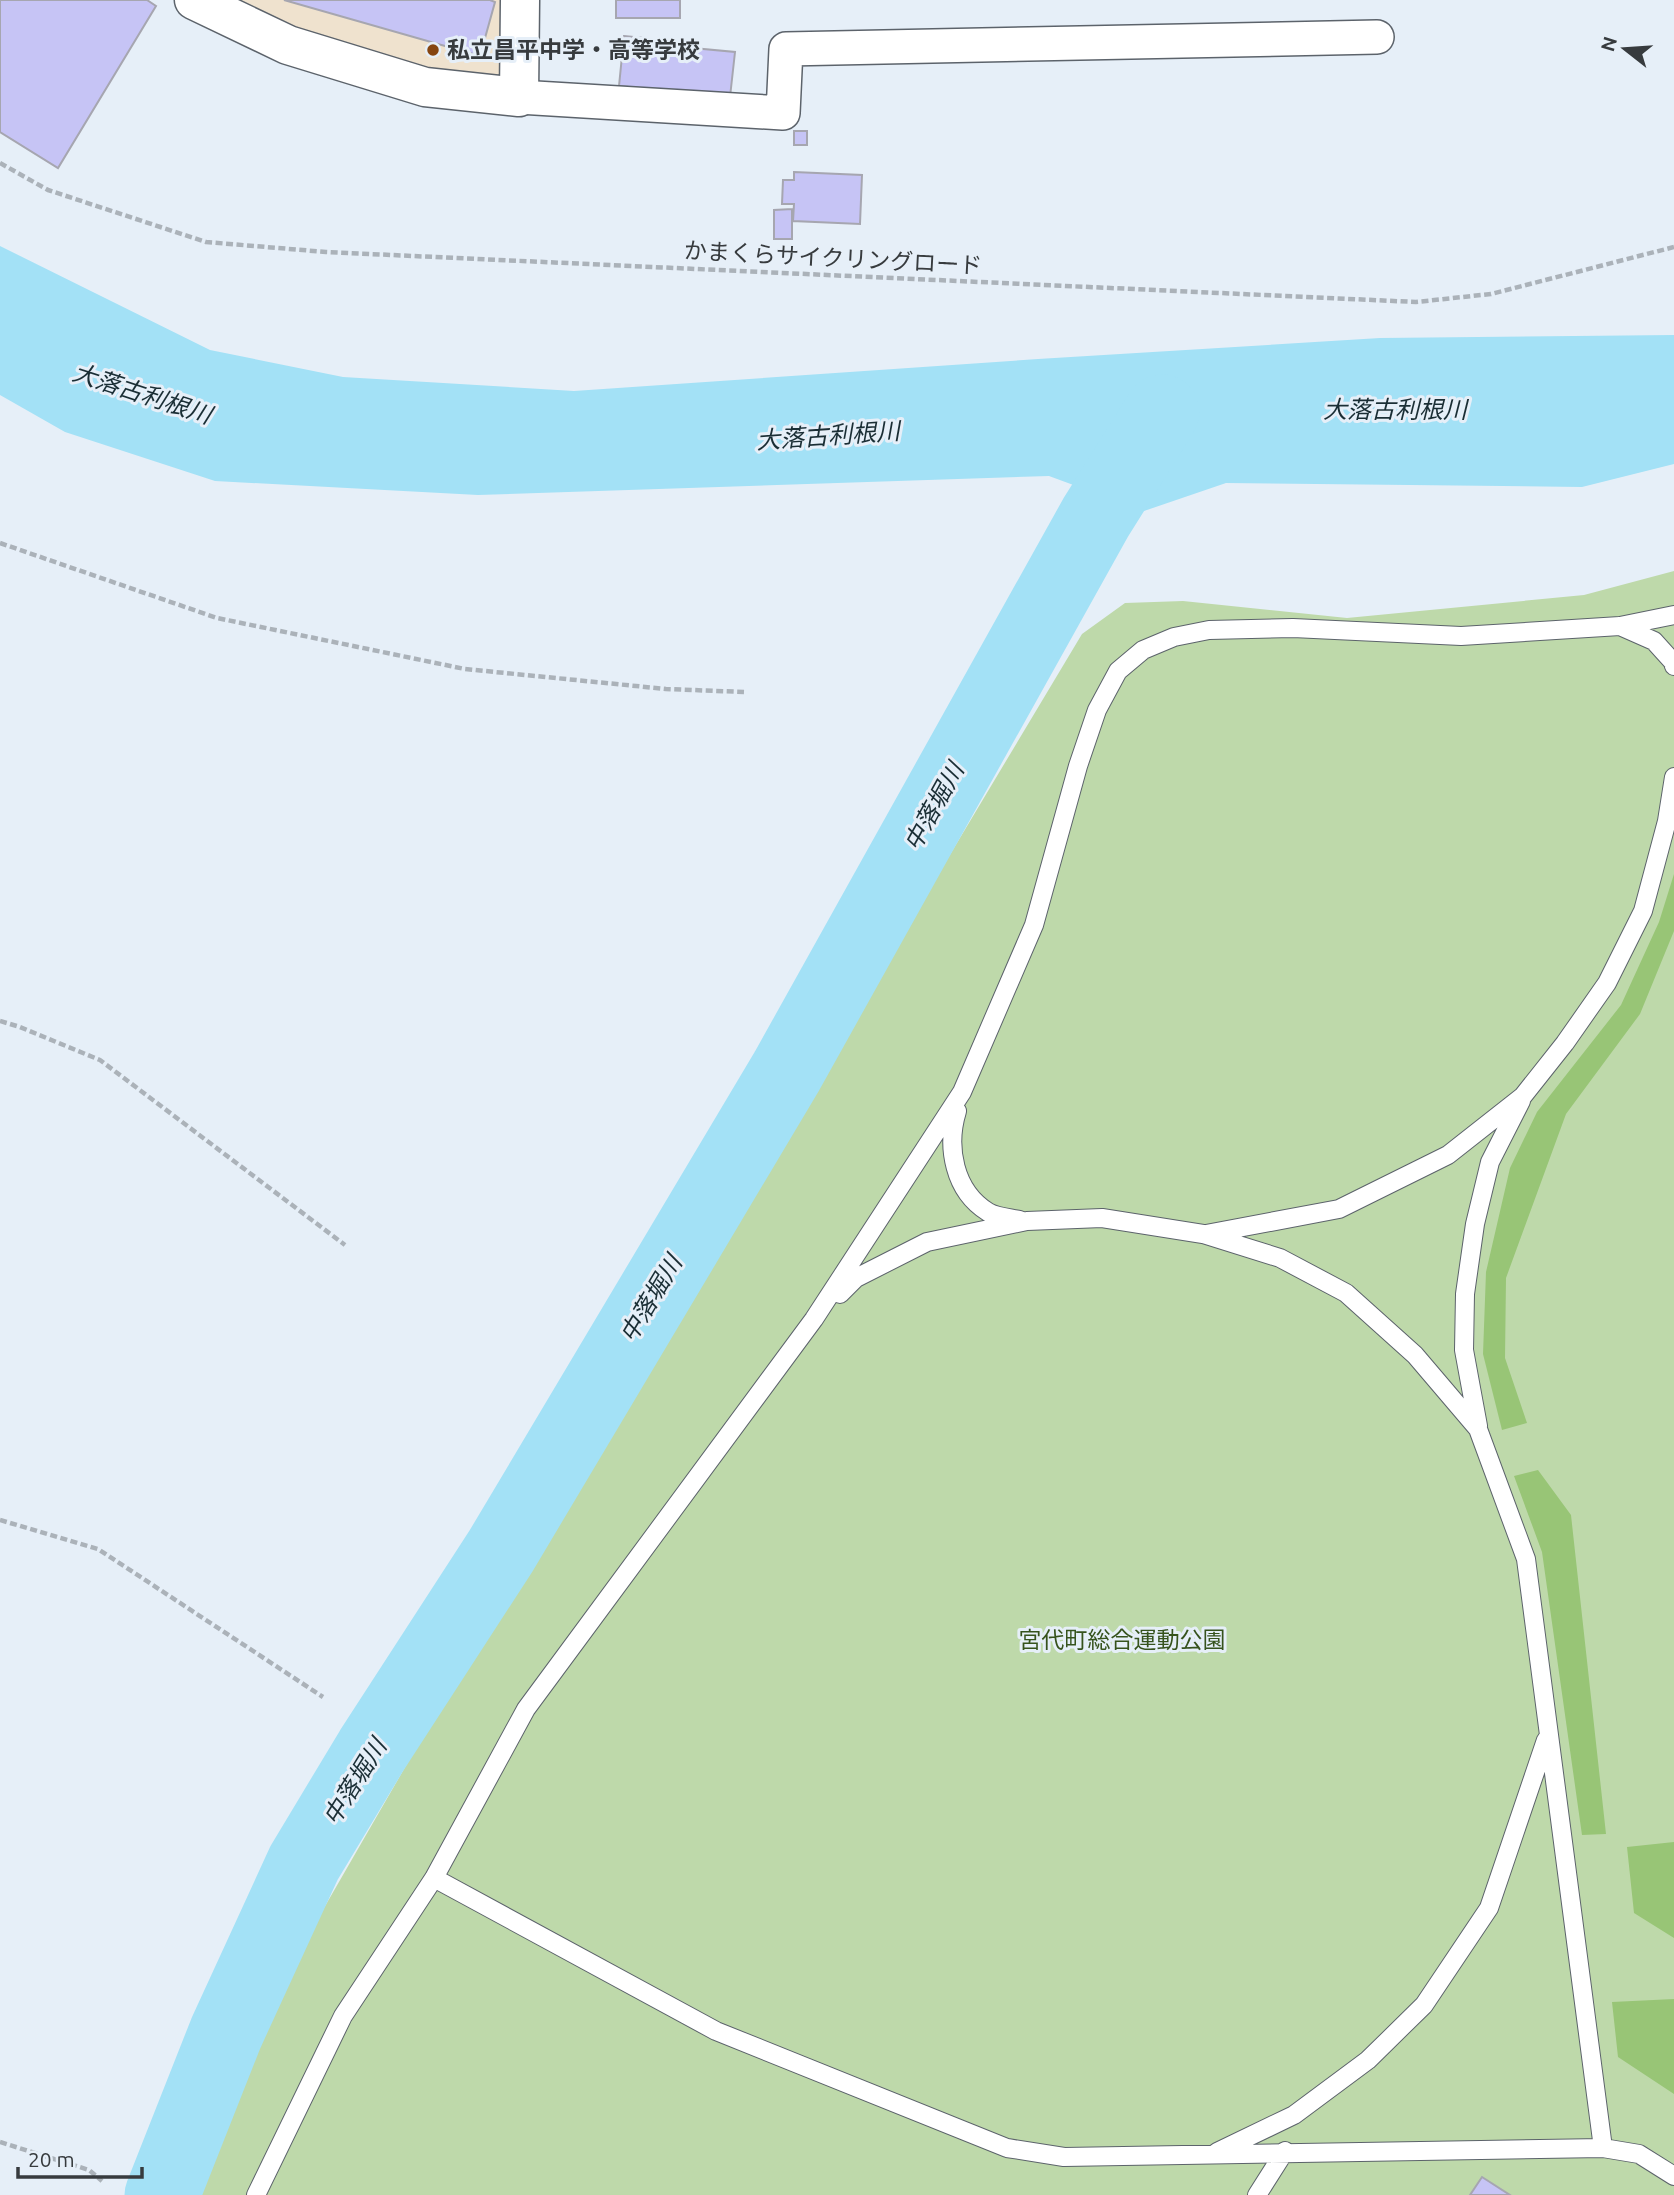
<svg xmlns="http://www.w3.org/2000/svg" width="1674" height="2195" font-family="Ubuntu,'Noto Sans JP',sans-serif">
	<rect width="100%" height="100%" fill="#e6eff8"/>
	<path fill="#efe2ce" d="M229,0H507L506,77L425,70L294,31Z"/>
	<path fill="#bed9aa" d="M1674,571V2195H196L294,1960L438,1710L1082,634L1125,603L1183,601L1347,618L1584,595Z"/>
	<path fill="#98c576" d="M1674,874V931L1640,1014L1566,1114L1506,1278L1505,1358L1527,1423L1502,1430L1483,1354L1486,1272L1510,1168L1537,1112L1621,1005L1659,922Z
		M1538,1470L1571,1515L1606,1834L1582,1835L1542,1552L1514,1476Z
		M1674,1842V1938L1634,1913L1627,1847Z
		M1674,1999V2094L1618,2057L1612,2002Z"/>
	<path fill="#a3e1f6" d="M0,246L210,350L343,377L574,391L1038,359L1380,338L1674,335V464L1582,487L1226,483L1144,511L1049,476L478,495L215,481L65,432L0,395Z"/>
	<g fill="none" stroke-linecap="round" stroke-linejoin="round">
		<path stroke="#a3e1f6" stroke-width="75" d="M162,2195L226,2033L304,1863L372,1750L501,1551L787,1071L1096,517L1162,412"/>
	</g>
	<path fill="#c6c4f5" stroke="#a6a6b0" stroke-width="2" d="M0,0H147L156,6L58,168L0,132Z
		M284,0H490L495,2L480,56Z
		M616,0H680V18H616Z
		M624,36L662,40L661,45L735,52L730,97L619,86Z
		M794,131H807V145H794Z
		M794,172L862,175L860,224L793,221L794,204H782L783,180H794Z
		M792,209V239H774V210Z
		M1482,2177L1510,2195H1470Z"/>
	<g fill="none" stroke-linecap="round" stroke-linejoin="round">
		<g stroke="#5c636b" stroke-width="20">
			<path id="lane" d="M1620,626L1654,641L1673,662L1674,666
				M957,1111C946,1147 954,1191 988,1212C996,1217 1010,1218 1020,1220
				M1206,1234L1339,1209L1448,1155L1523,1096L1565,1043L1607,983L1643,911L1667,821L1674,777
				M840,1294L856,1278L927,1242L1027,1221L1102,1218L1203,1234L1280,1258L1346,1293L1415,1355L1478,1429L1526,1559L1603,2148
				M1478,1426L1464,1350L1465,1294L1475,1224L1490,1162L1521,1101
				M434,1878L716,2031L1007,2148L1064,2157L1603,2148L1639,2154L1674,2176
				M1217,2152L1294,2115L1368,2060L1424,2005L1489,1908L1546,1740
				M256,2195L343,2016L434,1878L526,1709L814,1319L962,1092L1034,925L1078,766L1097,710L1118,671L1143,650L1174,637L1209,630L1293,628L1461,636L1620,626L1674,615
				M1257,2195L1285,2151"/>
		</g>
		<g stroke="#5c636b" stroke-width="36">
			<path id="street" d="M519,97L783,113L786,49L1377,37"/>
		</g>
		<g stroke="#5c636b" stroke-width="41">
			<path id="secondary" d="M194,0L288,45L425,87L519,97L520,0"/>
		</g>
		<path stroke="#abb2b9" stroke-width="4.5" stroke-dasharray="7 3.5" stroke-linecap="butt" d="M0,163L48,190L206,242L326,252L1416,302L1491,294L1674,247
			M0,543L217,618L465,669L666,689L744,692
			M0,1021L20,1027L100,1060L345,1245
			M0,1520L98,1549L323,1697
			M0,2142L89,2170L102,2181"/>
		<use href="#lane" stroke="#fff" stroke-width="18"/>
		<use href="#street" stroke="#fff" stroke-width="33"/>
		<use href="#secondary" stroke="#fff" stroke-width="38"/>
	</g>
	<circle fill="#864510" stroke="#e6eff8" stroke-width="2.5" cx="433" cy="50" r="7"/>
	<g text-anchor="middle" stroke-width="6" stroke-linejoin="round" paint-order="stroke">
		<g font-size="23" font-weight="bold" fill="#373b3e" stroke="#e6eff8" text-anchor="start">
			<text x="447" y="58">私立昌平中学・高等学校</text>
		</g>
		<g font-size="23" fill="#373b3e" stroke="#e6eff8">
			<text transform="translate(833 258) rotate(3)" y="8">かまくらサイクリングロード</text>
		</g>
		<g font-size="23" fill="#36531d" stroke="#e6eff8">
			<text x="1122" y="1648">宮代町総合運動公園</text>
		</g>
		<g font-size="24" font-style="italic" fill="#1a2e35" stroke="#e6eff8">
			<text transform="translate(142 394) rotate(18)" y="8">大落古利根川</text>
			<text x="1395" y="418">大落古利根川</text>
			<text transform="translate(828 436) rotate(-4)" y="8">大落古利根川</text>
			<text transform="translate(934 807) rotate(-61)" y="8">中落堀川</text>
			<text transform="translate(651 1299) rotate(-59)" y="8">中落堀川</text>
			<text transform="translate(355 1782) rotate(-58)" y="8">中落堀川</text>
		</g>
	</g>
	<g transform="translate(1625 49) rotate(287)" stroke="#e6eff8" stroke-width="5" paint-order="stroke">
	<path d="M0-5L12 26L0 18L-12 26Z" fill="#373b3e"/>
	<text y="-10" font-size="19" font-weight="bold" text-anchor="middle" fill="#373b3e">N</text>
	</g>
	<path d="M18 2167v10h124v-10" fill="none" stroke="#373b3e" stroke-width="3.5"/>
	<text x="28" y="2167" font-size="21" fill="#373b3e" stroke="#e6eff8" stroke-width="5" paint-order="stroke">20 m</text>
</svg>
